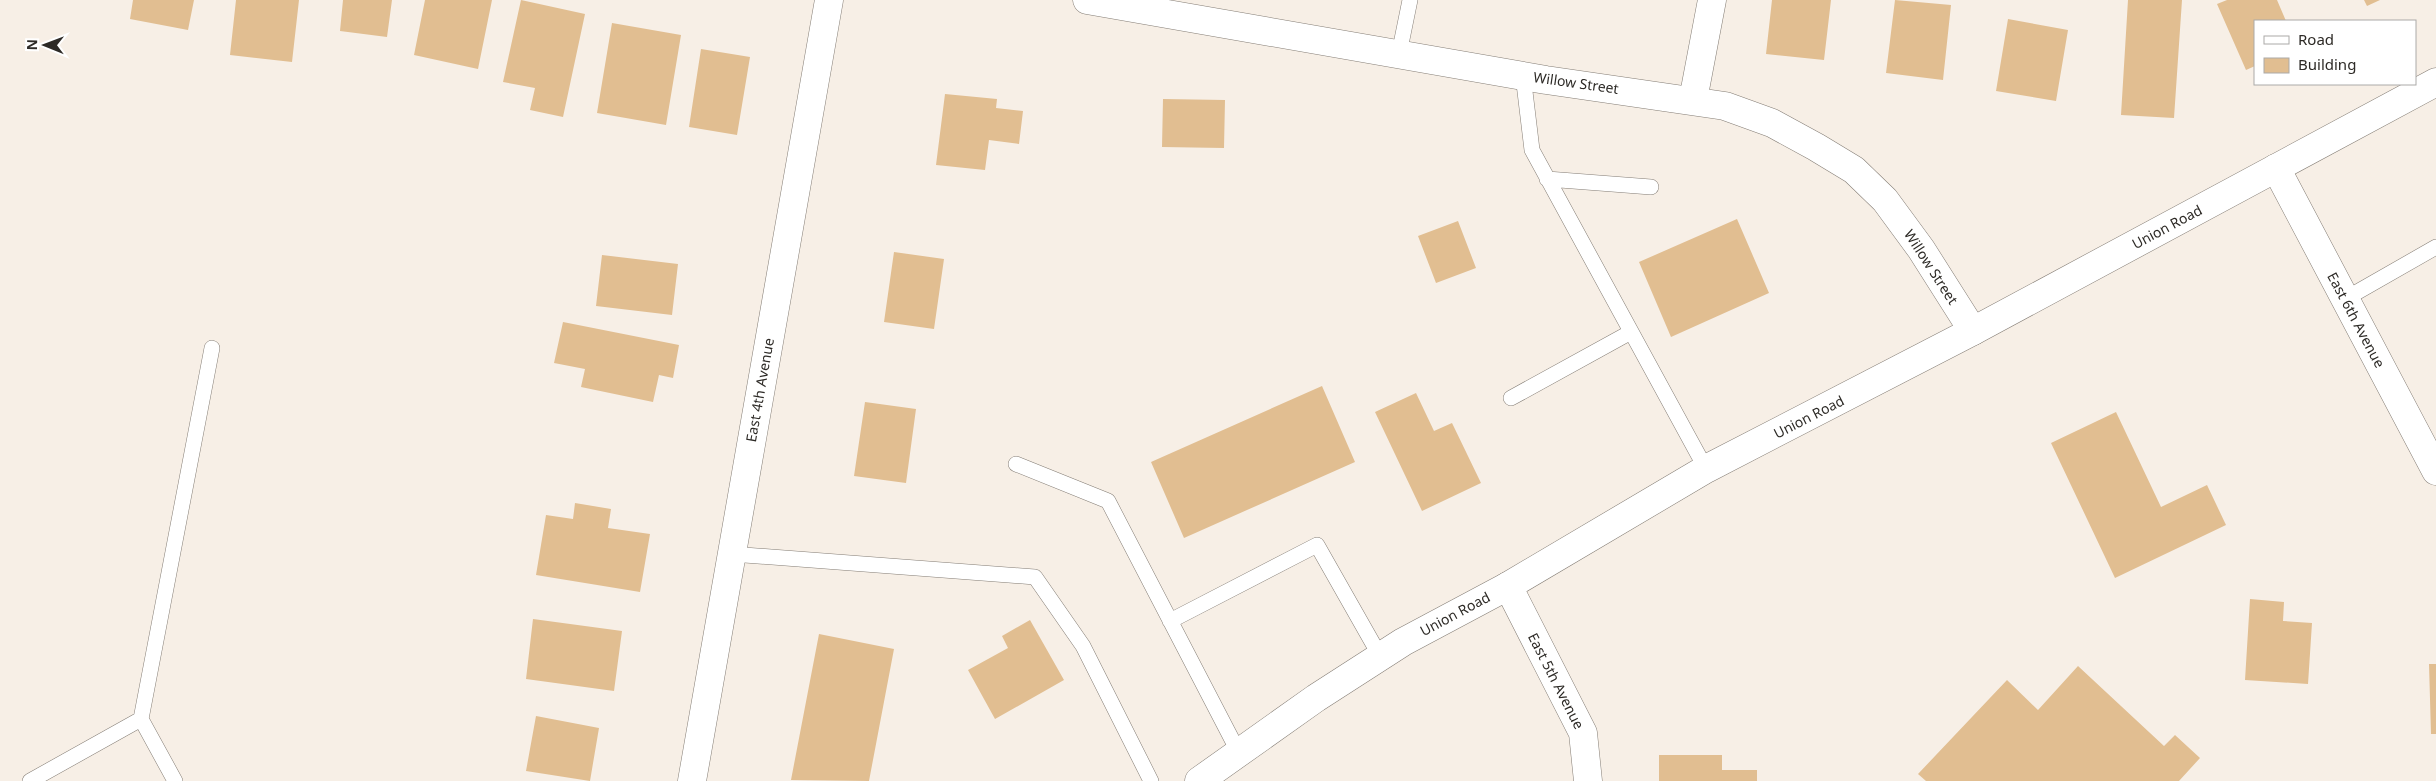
<svg xmlns="http://www.w3.org/2000/svg" width="2436" height="781" font-family="'Noto Sans',sans-serif">
	<rect width="100%" height="100%" fill="#f7efe6"/>
	<path fill="#e1be91" d="M133,0H194L188,30L130,19Z
		M236,0H299L292,62L230,55Z
		M343,0H392L387,37L340,31Z
		M425,0H492L478,69L414,55Z
		M521,0L585,14L563,117L530,110L535,88L503,82Z
		M1772,0H1831L1824,60L1766,54Z
		M1895,0L1951,5L1943,80L1886,73Z
		M2128,0H2182L2174,118L2121,115Z
		M2227,0H2277L2286,21H2255V66L2246,70L2217,4Z
		M2364,0H2380L2367,6Z
		M2008,19L2068,30L2056,101L1996,91Z
		M612,23L681,35L666,125L597,113Z
		M701,49L750,57L737,135L689,127Z
		M945,94L997,99L996,108L1023,111L1019,144L989,140L985,170L936,165Z
		M1163,99L1225,100L1224,148L1162,147Z
		M1737,219L1769,293L1671,337L1639,262Z
		M1458,221L1476,268L1436,283L1418,236Z
		M894,252L944,259L934,329L884,322Z
		M602,255L678,264L672,315L596,306Z
		M563,322L679,345L673,378L659,375L653,402L581,387L585,369L554,363Z
		M1322,386L1355,462L1184,538L1151,462Z
		M1416,393L1434,431L1452,423L1481,483L1422,511L1375,412Z
		M865,402L916,409L906,483L854,476Z
		M2116,412L2161,507L2207,485L2226,525L2115,578L2051,443Z
		M575,503L611,509L608,528L650,534L640,592L536,575L546,515L573,519Z
		M2250,599L2284,602L2283,621L2312,623L2308,684L2245,680Z
		M533,619L622,631L614,691L526,679Z
		M1030,620L1064,680L995,719L968,670L1008,648L1002,636Z
		M819,634L894,649L869,781L791,780Z
		M2429,664H2436V734H2431Z
		M2078,666L2164,746L2175,735L2200,758L2179,781H1926L1918,774L2007,680L2038,710Z
		M536,716L599,728L590,781L526,771Z
		M1659,755H1722V770H1757V781H1659Z"/>
	<g fill="none" stroke-linecap="round" stroke-linejoin="round">
		<g stroke="#847d75" stroke-width="16">
			<path id="service" d="M1399,54L1410,0
				M1523,75L1532,150L1706,469
				M1547,179L1651,187
				M2345,299L2436,247
				M1511,398L1631,332
				M1016,464L1108,501L1239,753
				M731,554L1035,577L1083,646L1151,781
				M1170,621L1317,545L1380,656
				M141,719L212,348
				M30,781L141,719L175,781"/>
		</g>
		<g stroke="#847d75" stroke-width="29">
			<path id="minor" d="M1087,0L1546,80L1725,106L1772,123L1816,147L1854,170L1885,200L1921,249L1973,331
				M1693,100L1712,0
				M2276,168L2436,471
				M1508,586L1583,733L1588,781
				M692,781L829,0"/>
		</g>
		<g stroke="#847d75" stroke-width="29">
			<path id="primary" d="M1199,781L1316,698L1403,642L1508,586L1706,469L1973,331L2436,82"/>
		</g>
		<use href="#service" stroke="#fff" stroke-width="15"/>
		<use href="#minor" stroke="#fff" stroke-width="28"/>
		<use href="#primary" stroke="#fff" stroke-width="28"/>
	</g>
	<g text-anchor="middle" stroke-width="5" stroke-linejoin="round" paint-order="stroke">
		<g font-size="14" fill="#2d2a26" stroke="#fff">
			<text transform="translate(1576 83) rotate(8)" y="5">Willow Street</text>
			<text transform="translate(2167 227) rotate(-28)" y="5">Union Road</text>
			<text transform="translate(1931 267) rotate(57)" y="5">Willow Street</text>
			<text transform="translate(2356 320) rotate(62)" y="5">East 6th Avenue</text>
			<text transform="translate(760 390) rotate(-80)" y="5">East 4th Avenue</text>
			<text transform="translate(1809 417) rotate(-27)" y="5">Union Road</text>
			<text transform="translate(1455 614) rotate(-28)" y="5">Union Road</text>
			<text transform="translate(1556 681) rotate(63)" y="5">East 5th Avenue</text>
		</g>
	</g>
	<rect x="2254" y="20" width="162" height="65" fill="#ffffff" stroke="#abaaa8"/>
	<rect x="2264" y="36" width="25" height="8" fill="#ffffff" stroke="#abaaa8"/>
	<text x="2298" y="45" font-size="15" fill="#2d2a26">Road</text>
	<rect x="2264" y="58" width="25" height="15" fill="#e1be91" stroke="#abaaa8"/>
	<text x="2298" y="70" font-size="15" fill="#2d2a26">Building</text>
	<g transform="translate(45 45) rotate(271)" stroke="#ffffff" stroke-width="4" paint-order="stroke">
	<path d="M0-4L9 19L0 12L-9 19Z" fill="#2d2a26"/>
	<text y="-8" font-size="14" font-weight="bold" text-anchor="middle" fill="#2d2a26">N</text>
	</g>
</svg>
